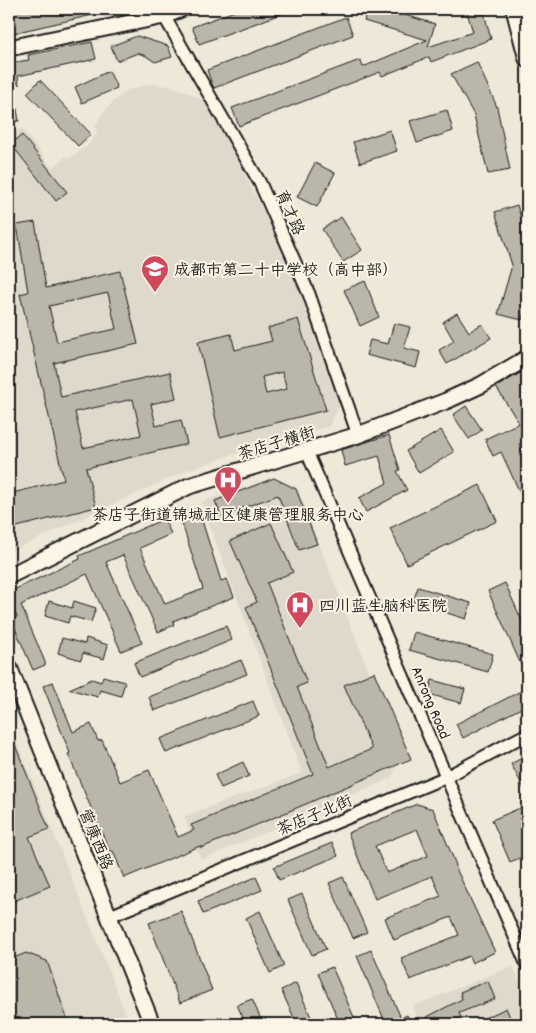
<svg xmlns="http://www.w3.org/2000/svg" width="536" height="1033" font-family="Dekko,'LXGW WenKai TC',sans-serif">
	<rect width="100%" height="100%" fill="#eee8d9"/>
	<filter id="ink" filterUnits="userSpaceOnUse"><feTurbulence type="fractalNoise" baseFrequency=".02" numOctaves="2"/><feDisplacementMap in="SourceGraphic" scale="10" xChannelSelector="R" yChannelSelector="G"/><feConvolveMatrix kernelMatrix="1 2 1 2 8 2 1 2 1" color-interpolation-filters="sRGB"/></filter>
	<g filter="url(#ink)">
		<path fill="#ded9cb" d="M151,84L169,86L188,92L199,98L214,114L288,260L341,403L329,426L240,452L188,470L9,552V137L22,128L52,168L66,156L69,159L87,146L97,133L95,126L103,112L115,100L128,90Z
			M273,478L297,487L402,757L391,778L201,860L184,816L302,773L201,502Z
			M9,722L130,1024H9Z
			M513,966L527,1000V1024H420L413,1006Z"/>
		<path fill="#bab6aa" stroke="#1c1c1c" fill-rule="evenodd" d="M21,9H106V12L9,34V12Z
			M240,9L292,10L199,44L192,27Z
			M367,9H385L435,24L428,47L473,32L466,9H483L491,39L431,62L429,57L382,76L380,72L239,126L232,108L360,60L363,67L427,40L364,21Z
			M346,17L353,35L214,88L212,84L207,70Z
			M137,36L168,46L172,57L155,62L146,56L138,53L117,61L111,46Z
			M92,42L96,59L18,76L19,85L9,74V63L29,60L28,55Z
			M477,62L497,107L510,170L488,174L474,115L451,74Z
			M109,71L117,88L82,103L75,87Z
			M40,80L91,134L78,146L27,93Z
			M9,87H13L19,121L9,122Z
			M447,110L453,131L417,143L410,121Z
			M390,130L397,151L360,163L353,142Z
			M22,135L67,192L56,201L11,144Z
			M315,163L335,173L317,207L297,197Z
			M517,205L527,237V301L522,320L498,314L512,265L495,212Z
			M341,217L362,250L343,262L322,229Z
			M35,222L46,288L120,271L138,344L54,363L61,397L170,372L176,398L151,404L156,426L181,420L187,444L86,468L96,507L9,529V494L64,480L20,294L28,292L17,225ZM108,293L116,329L57,342L49,306ZM133,399L141,435L83,448L75,412Z
			M365,281L379,317L360,326L344,290Z
			M457,313L469,332L482,324L491,338L447,364L439,350L454,341L443,322Z
			M298,319L326,410L220,437L198,342L231,334L235,350L272,341L268,328ZM282,372L287,389L266,394L262,377Z
			M394,323L410,327L404,348L420,352L416,368L366,355L370,340L388,344Z
			M527,369V440L519,444L527,463V493L521,495L501,452L493,456L485,439L519,423L496,387Z
			M466,406L482,430L469,439L453,415Z
			M441,430L454,452L419,473L406,451Z
			M389,435L400,470L397,471L407,490L366,512L359,498L387,483L379,456L345,466L341,450Z
			M274,478L296,489L317,544L299,550L278,495L221,516L215,501Z
			M480,485L497,521L407,564L390,528Z
			M198,508L221,581L227,579L234,597L173,621L174,625L158,632L123,555L106,562L142,643L121,651L87,574L21,605L45,662V665L33,670L11,619L17,617L9,600V592L80,559L79,556L164,519L171,534L140,548L165,604L203,589L179,514Z
			M271,523L293,572L267,583L307,683L297,687L329,767L372,749L344,685L374,672L411,759L266,821L201,848L200,846L124,878L113,851L110,852L68,754L70,753L43,686L53,682L73,732L91,724L98,741L102,740L120,782L149,770L178,837L194,830L191,825L313,774L246,607L257,602L230,541Z
			M505,583L527,632V678L488,591Z
			M418,587L471,603L466,619L413,602Z
			M49,601L72,608L74,601L96,608L91,622L70,616L68,623L45,616Z
			M226,626L232,640L140,677L134,663Z
			M414,632L493,654L488,672L409,650Z
			M62,638L85,644L86,638L108,645L104,659L83,653L81,660L58,653Z
			M241,660L247,674L154,711L149,697Z
			M103,676L125,682L121,696L100,690L98,697L69,689L92,679L101,682Z
			M432,680L465,689L461,703L428,694Z
			M527,688V705L463,738L456,724Z
			M253,701L259,716L166,753L160,739Z
			M9,730L49,829L29,837L50,886L9,903V871L12,870L9,861Z
			M527,755V794L511,764Z
			M243,762L249,776L221,788L215,775Z
			M417,804L433,809L456,865L455,866L495,952L472,963L469,956L410,980L401,958L459,935L451,917L394,940L385,918L441,896L432,876L375,899L348,833ZM417,829L428,856L387,873L375,846Z
			M527,805V855L510,862L492,820Z
			M332,843L338,856L279,880L274,867Z
			M256,877L262,890L203,914L198,901Z
			M343,877L367,932L353,938L329,883Z
			M302,894L326,949L312,955L288,900Z
			M181,911L212,990L180,1003L149,923Z
			M260,911L284,966L270,973L246,918Z
			M371,950L401,1018L407,1015L411,1024H385H386L357,956Z
			M26,953L47,961L69,1024H9V960Z
			M332,967L357,1024H340L318,973Z
			M488,981L495,999L459,1013L464,1024H431L427,1017L462,999L460,992Z
			M296,983L314,1024H297L281,990Z
			M252,999L263,1024H246L237,1005Z
			M506,1008L513,1024H471L498,1012Z"/>
		<g fill="none" stroke-linecap="round" stroke-linejoin="round">
			<g stroke="#1c1c1c" stroke-width="15">
				<path id="street" d="M164,16L260,183L309,294L358,435
					M307,452L527,965
					M110,916L446,777L527,734"/>
			</g>
			<g stroke="#1c1c1c" stroke-width="19">
				<path id="secondary" d="M514,9L527,59
					M9,48L164,16L181,9
					M9,576L189,486L358,435L446,401L481,385L527,358
					M9,667L152,1024"/>
			</g>
			<use href="#street" stroke="#fcf5e5" stroke-width="11"/>
			<use href="#secondary" stroke="#fcf5e5" stroke-width="15"/>
		</g>
	</g>
	<defs>
		<g id="school-pin" transform="scale(1.4375)"><path d="M0 17L-7.5 6A9.5 9.5 0 1 1 7.5 6Z" fill="#d1495b" stroke="#fcf5e5"/><path d="M0-5L7-2L0 1L-7-2ZM-4 1L0 2.5L4 1V4Q0 6-4 4Z" fill="#fff"/></g>
		<g id="hospital-pin" transform="scale(1.4375)"><path d="M0 17L-7.5 6A9.5 9.5 0 1 1 7.5 6Z" fill="#d1495b" stroke="#fcf5e5"/><path d="M-5-5h3v3.5h4V-5h3V5h-3V1.5h-4V5h-3Z" fill="#fff"/></g>
	</defs>
	<g fill-rule="evenodd">
		<use href="#school-pin" x="155" y="269"/>
		<use href="#hospital-pin" x="228" y="480"/>
		<use href="#hospital-pin" x="300" y="605"/>
	</g>
	<g text-anchor="middle" stroke-width="4" stroke-linejoin="round" paint-order="stroke">
		<g font-size="16" fill="#1c1c1c" stroke="#fcf5e5">
			<text transform="translate(291 212) rotate(66)" y="6">育才路</text>
			<text transform="translate(276 442) rotate(-17)" y="6">茶店子横街</text>
			<text transform="translate(432 702) rotate(67)" y="6">Anrong Road</text>
			<text transform="translate(314 814) rotate(-23)" y="6">茶店子北街</text>
			<text transform="translate(97 839) rotate(68)" y="6">营康西路</text>
		</g>
		<g font-size="16" fill="#1c1c1c" stroke="#fcf5e5" text-anchor="start">
			<text x="174" y="275">成都市第二十中学校（高中部）</text>
			<text x="228" y="520" text-anchor="middle">茶店子街道锦城社区健康管理服务中心</text>
			<text x="319" y="611">四川蓝生脑科医院</text>
		</g>
	</g>
	<rect width="536" height="1033" fill="none" stroke="#fcf5e5" stroke-width="30"/>
	<rect x="15" y="15" width="506" height="1003" fill="none" stroke="#1c1c1c" stroke-width="2" filter="url(#ink)"/>
</svg>
